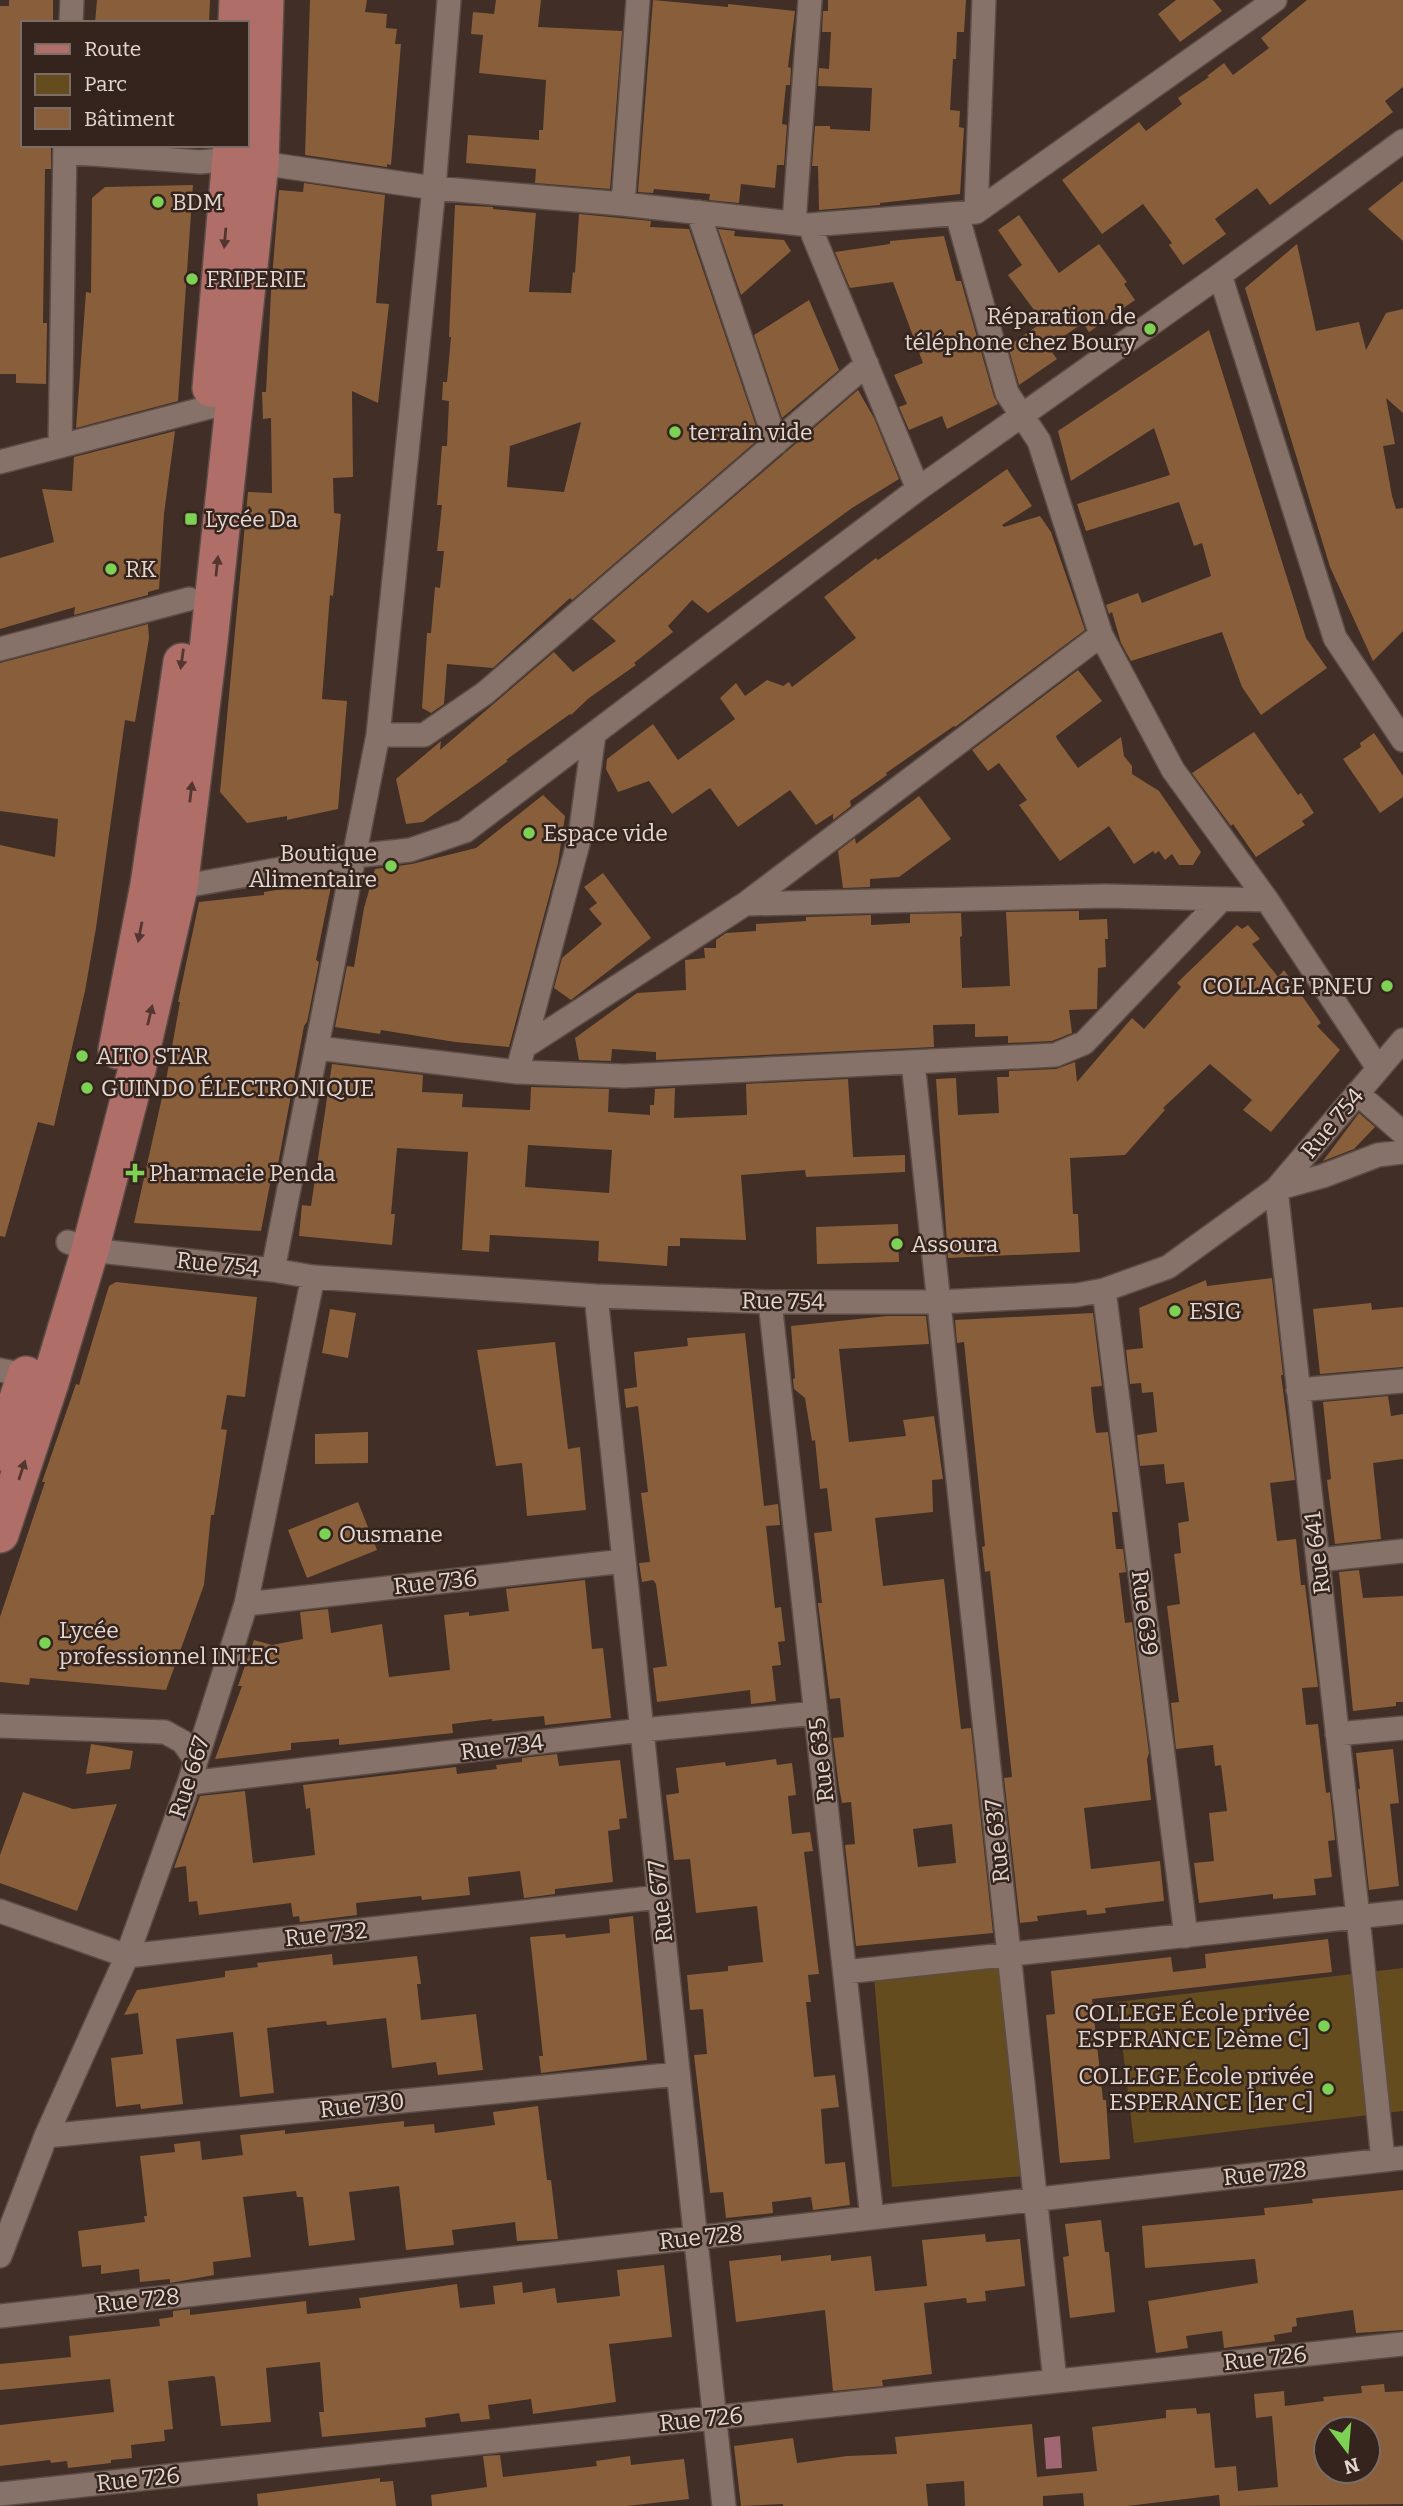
<svg xmlns="http://www.w3.org/2000/svg" width="1403" height="2506" font-family="Bitter,serif">
	<rect width="100%" height="100%" fill="#402e27"/>
	<path fill="#654c1e" d="M1007,1966L1024,2176L892,2187L874,1977Z
		M1403,1968V2111L1134,2143L1117,2002Z"/>
	<path fill="#a06773" d="M1060,2436L1062,2468L1046,2469L1044,2438Z"/>
	<path fill="#885f3a" fill-rule="evenodd" d="M9,0H53V23H23V145H51V169H45L43,323H47L46,384L16,383V374H0V6H9Z
		M97,0H210L209,23H95Z
		M310,0H367L365,12L387,14L386,28L397,29L395,44H401L391,165L387,164V167L305,155Z
		M496,0H541L538,27L622,31L610,189L535,183L536,169L466,163L468,135L539,140V130H543L546,80L479,73L483,35L471,34L473,12L494,14Z
		M653,0L728,7V4L795,11L788,67L791,68L790,85H786L782,124L787,125L784,165H777L775,188L741,184L739,203L709,200L710,194L654,189L653,193L638,192Z
		M828,0H966L964,32H957L956,59H953L950,110L960,111L959,127L964,128L960,194L880,203V205L819,210L818,166H812L815,126H830V129L870,131L872,88L818,86L819,68L829,69L831,32H822L823,11H828Z
		M1176,0H1213L1222,11L1180,42L1158,14Z
		M1307,0H1403V87L1385,101L1393,112L1270,205L1257,188L1215,219L1226,234L1183,265L1169,245L1172,243L1143,204L1102,234L1062,180L1139,122L1146,131L1182,104L1178,98L1209,77L1207,76L1224,63L1233,75L1269,48L1261,38Z
		M1403,181V241L1368,209Z
		M304,183L385,195L376,303L389,304L378,403L352,391L353,477L333,478L334,513L341,514L333,596L330,595L322,699L347,701L338,809L287,820V816L247,823L220,792L248,492L272,493L271,418L263,419L262,392H266L271,292L279,190L303,192Z
		M193,185L178,401L76,428L86,292L91,293L92,198L105,187Z
		M455,205L493,207V209L536,213L529,292L571,293L573,272L575,273L579,214L651,221L650,227L689,229L760,438L572,600L570,598L493,668L447,664L444,704L431,713L422,708L427,633H431L435,587L440,588L444,551H437L442,505H437L442,446H447L449,401L442,400L443,382H447L451,337H449ZM581,422L564,492L507,487L510,446Z
		M1019,215L1059,273L1099,244L1127,282L1124,284L1135,300L1089,332L1083,323L1048,347L1057,359L1019,385L1008,346L1043,322L1008,275L1022,265L998,230Z
		M718,229L735,231L734,236L784,240L791,251L741,295Z
		M944,236L956,281H961L994,397L998,404L947,429L942,416L909,430L899,407L907,404L894,375L923,363L893,282L850,288L835,252L890,244V241Z
		M1297,244L1316,331L1359,322L1366,350L1386,313L1403,309V413L1386,398L1395,444L1383,446L1392,496L1396,509L1403,508V631L1373,661L1330,567L1245,288Z
		M809,300L839,370L782,418L754,335Z
		M1209,330L1306,638L1327,668L1261,715L1242,687L1222,632L1131,661L1121,643L1112,612L1109,614L1106,605L1138,593L1142,603L1211,576L1202,543L1194,546L1179,502L1086,531L1077,504L1170,475L1154,428L1071,481L1058,431Z
		M858,390L874,418L899,479L852,508L708,613L692,600L668,626L673,632L634,663L636,665L589,698L571,715L570,714L506,760L508,761L478,783L423,822L406,824L396,779L441,741L440,750L554,652L573,672L616,641L592,619Z
		M175,431L164,514L159,589L148,592V595L74,615L75,607L0,629V558L54,542L42,489L72,491L74,457Z
		M1007,469L1032,506L1002,525L1004,527L1040,516L1051,532L1085,630L955,727L954,726L886,773L887,775L850,801L851,806L833,820V814L816,825L790,790L738,827L710,788L672,814L649,781L618,792L606,769L607,759L653,724L678,760L735,719L720,698L736,683L745,696L767,680L783,686L789,682L792,687L856,638L824,597L876,558L878,560Z
		M148,624L149,638L135,722L125,720L96,928L85,991L54,1126L38,1122L5,1237L0,1236V845L55,857L58,819L0,811V663Z
		M1078,670L1102,701L1056,736L1057,739L1078,768L1121,737L1124,756L1132,766V774L1159,791L1201,852L1193,865H1179L1172,854L1165,860L1159,851L1155,854L1153,851L1134,864L1109,826L1060,861L1019,805L1027,800L999,763L988,771L972,750Z
		M1254,732L1298,795L1301,793L1314,813L1302,821L1305,825L1256,857L1233,824L1231,826L1192,773Z
		M1374,733L1403,776V797L1380,813L1343,759L1361,747L1360,743Z
		M543,795L565,816L558,863L509,1047L455,1042L381,1030L380,1034L335,1027L347,966L354,967L364,908L375,869L412,864L476,848Z
		M919,796L951,839L899,877L870,879V887L843,888L838,851L855,838L856,844Z
		M603,873L651,938L571,1000L554,988L562,958L602,924L589,909L597,903L584,887Z
		M332,881L316,960L319,962L307,1022L304,1026L278,1164L274,1163L261,1231L134,1223L167,1075L180,1002H178L199,902L264,895V892Z
		M1079,911V920L1107,919L1108,939H1105L1106,967L1098,968L1097,1009L1069,1010L1072,1033L1052,1041L1008,1043V1036L975,1037V1024L933,1025L934,1047L656,1060V1052L612,1049L611,1061L579,1060L575,1038L637,993L686,990L685,960L705,958L704,948H716V940L726,933L756,931V924L806,921V917L871,915V925L910,923V914L961,913L962,936L960,937L962,988L1010,986L1006,912Z
		M1237,925L1242,929L1248,925L1260,939L1252,944L1278,977L1284,970L1321,1023L1317,1026L1340,1050L1271,1132L1243,1110L1252,1100L1210,1064L1163,1108L1165,1110L1125,1155L1070,1158L1073,1214H1078L1080,1252L948,1258L936,1079L956,1078L958,1115L999,1113L997,1077H1009V1071L1056,1069L1075,1062L1077,1082L1132,1018L1144,1029L1181,987L1177,983Z
		M332,1064L423,1075L422,1092L463,1094L462,1107L530,1110L531,1087L609,1089L608,1112L650,1115V1105H654L655,1089L675,1088L674,1118L747,1115L746,1084L848,1079L853,1157L905,1155V1172L806,1177L805,1170L741,1175L746,1240L680,1238V1246H668L667,1266L598,1261L599,1241L490,1235L489,1252L462,1250L468,1152L397,1148L391,1214H395L392,1245L299,1236L302,1205L311,1206ZM528,1145L612,1150L609,1193L525,1187Z
		M1359,1113L1375,1127L1354,1149L1323,1161Z
		M898,1224L899,1262L817,1264L816,1227Z
		M1272,1278L1283,1375H1281L1295,1480L1270,1483L1277,1541L1296,1539L1301,1585H1305L1318,1687L1302,1688L1306,1725L1318,1724L1326,1793L1330,1792L1335,1840L1328,1841L1332,1877L1314,1879L1316,1895L1273,1899V1894L1199,1903L1194,1863L1214,1861L1209,1813L1227,1811L1221,1765L1215,1766L1213,1745L1176,1749L1171,1703L1179,1702L1167,1606L1180,1604L1174,1554L1181,1553L1178,1523L1189,1521L1184,1482L1166,1484L1164,1464L1140,1466L1137,1435L1157,1432L1153,1392L1142,1393L1141,1383L1130,1384L1126,1350L1143,1348L1139,1308L1206,1280L1207,1286Z
		M116,1282L257,1297L245,1397L227,1395L221,1429L227,1430L214,1515H211L204,1585L166,1690L30,1678L29,1685L0,1682V1617L45,1482H42L76,1384L79,1385L109,1286Z
		M1371,1303L1372,1310L1403,1307V1367L1320,1374L1313,1309Z
		M330,1309L356,1313L348,1358L322,1353Z
		M1093,1313L1102,1386L1091,1387L1093,1411L1096,1433L1108,1432L1118,1512H1112L1116,1549H1123L1126,1572L1119,1573L1125,1623L1132,1622L1149,1753L1147,1759L1151,1800L1084,1808L1091,1869L1160,1861L1164,1901L1105,1908L1106,1913L1087,1915L1086,1910L1037,1916L1038,1921L1020,1923L1004,1778L1012,1777L997,1636L990,1571L985,1572L982,1547L985,1546L964,1342L957,1343L955,1320Z
		M887,1316H926L929,1344L839,1349L849,1442L906,1436L903,1420L934,1416L943,1479L932,1480L933,1512L875,1518L883,1586L944,1579L961,1729L971,1728L993,1933L856,1946L845,1845L855,1844L851,1802L842,1803L839,1787L833,1738L844,1737L840,1698L830,1699L818,1603H822L814,1533L832,1531L827,1488L820,1489L815,1440L812,1441L805,1398L794,1389L793,1379L795,1378L791,1326ZM952,1824L956,1863L918,1867L913,1829Z
		M745,1333L764,1506L778,1504L780,1525L766,1526L775,1608L781,1607L785,1641L778,1642L781,1665L772,1666L776,1701L751,1704L750,1690L657,1702L653,1668L667,1666L656,1584L653,1580L642,1582L639,1563L650,1562L641,1493L648,1492L638,1406L626,1408L624,1389L637,1387L634,1352L688,1346L687,1338Z
		M555,1342L568,1449L580,1447L586,1510L527,1516L522,1463L496,1466L477,1350Z
		M1388,1396L1391,1416L1403,1414V1459L1373,1463L1381,1539L1335,1544L1327,1480L1331,1479L1323,1402Z
		M368,1432V1463L315,1464V1434Z
		M358,1502L377,1550L307,1578L288,1530Z
		M1359,1570L1363,1598L1403,1596V1702H1396V1706L1353,1711L1339,1572Z
		M585,1580L592,1649L603,1648L611,1718L545,1725L544,1716L492,1721V1719L452,1724L453,1733L339,1745V1739L291,1743V1750L215,1759L242,1686H238L254,1640L272,1645L303,1639L300,1612L328,1609L331,1633L382,1624L389,1677L450,1670L444,1615L469,1612V1616L509,1611L506,1589Z
		M91,1744L133,1751L130,1769L86,1774Z
		M1393,1749L1399,1803L1390,1804L1399,1886L1369,1890L1358,1789H1360L1356,1753Z
		M557,1754L559,1766L620,1760L627,1818L619,1819L620,1829L608,1831L613,1882L555,1889V1894L524,1898L520,1871L468,1877L470,1895L422,1900L421,1896L356,1903L357,1915L300,1922L299,1916L293,1917L291,1903L199,1915L197,1901L189,1902L186,1866L174,1868L200,1796L245,1791L253,1863L315,1855L310,1808L306,1809L303,1785L456,1767L457,1774L497,1769L496,1765L522,1762V1758Z
		M776,1759L777,1765L792,1763L796,1795L788,1796L792,1834L810,1832L813,1851L804,1852L819,1974L808,1975L811,2002H806L814,2077L835,2075L839,2107L821,2109L825,2164L845,2162L850,2205L813,2210L811,2197L772,2202L773,2213L726,2218L723,2192L710,2193L694,2055L707,2054L703,2009L690,2010L687,1975L728,1971V1966L763,1962L757,1906L696,1913L690,1859L674,1860L666,1795L679,1793L676,1768L725,1762L726,1766Z
		M23,1792L73,1809L117,1804L77,1911L0,1883V1855Z
		M633,1916L647,2060L541,2073L539,2056H543L530,1937L565,1934L566,1938L610,1933L609,1919Z
		M1328,1939L1332,1972L1092,1999L1103,2100H1106L1110,2159L1060,2163L1046,2015L1055,2014L1051,1971L1171,1957L1173,1972L1206,1968L1205,1954Z
		M332,1954L333,1965L417,1956L421,1984H417L421,2020L476,2014L483,2070L438,2075L436,2062L392,2068L386,2018L327,2025L326,2021L267,2028L274,2093L240,2097L233,2032L176,2039L183,2104L141,2109L140,2104L116,2107L111,2058L143,2054L138,2013L124,2015L137,1990L225,1977V1971L258,1967L257,1963Z
		M538,2106L547,2180H551L558,2239L517,2241L515,2222L452,2230L454,2245L406,2250L399,2186L349,2192L355,2240L309,2246L303,2197H297L296,2191L243,2197L251,2257L213,2262L214,2275L170,2283V2279L140,2282L139,2269L101,2274V2265L82,2267L78,2231L145,2222L144,2216H147L140,2156L175,2152L174,2144L200,2141L202,2160L243,2155L240,2135L285,2130V2134L404,2121V2127L434,2124L435,2133L495,2125L493,2112Z
		M1403,2190V2330L1356,2333L1353,2310L1296,2318L1297,2326L1292,2327V2332L1274,2335L1275,2341L1224,2348L1222,2331L1186,2336L1188,2348L1156,2353L1148,2301L1258,2283L1255,2259L1145,2268L1142,2226L1265,2215L1264,2208L1313,2203L1312,2199Z
		M1101,2220L1105,2252H1109L1115,2312L1070,2318L1063,2257L1069,2256L1065,2224Z
		M985,2234L986,2242L1020,2239L1025,2286L985,2291L986,2301L967,2303L966,2298L924,2303L932,2374L882,2380L883,2386L833,2391L825,2310L736,2322L729,2261L781,2255V2261L831,2255V2261L871,2256L875,2291L927,2286L922,2240Z
		M664,2265L672,2337L609,2344L616,2402L533,2414L531,2399L488,2405L490,2419L461,2422L459,2413L425,2418L426,2427L322,2437L319,2412H324L320,2362L266,2368L271,2422L221,2426L215,2377L213,2376L168,2381L173,2429L164,2430L165,2441L131,2445L132,2458L111,2460V2463L68,2468L67,2461L51,2463L50,2460L0,2466V2425L114,2412L110,2379L0,2390V2364L71,2357L69,2336L160,2326L159,2319L173,2317V2311L190,2309V2315L306,2301L307,2314L361,2308L359,2298L457,2284L460,2308L495,2304L493,2286L522,2282L523,2293L555,2288L557,2303L620,2296L617,2270Z
		M1384,2384L1385,2392L1403,2391V2504L1220,2506L1219,2495L1127,2506H1084L1083,2493L1043,2496V2506H965L964,2481L926,2484L928,2506H783V2504L741,2506L734,2446L793,2438L797,2463L847,2456L897,2454L895,2437L1032,2424L1037,2477L1097,2471L1092,2427L1166,2418V2410L1196,2408L1197,2414L1210,2413L1215,2468L1236,2466L1238,2491L1278,2487L1272,2416L1256,2418L1254,2394L1284,2391L1285,2406L1324,2401L1323,2397L1362,2393L1361,2386ZM1322,2429H1368V2471H1326Z
		M500,2455L503,2477L597,2466L596,2461L630,2456L631,2465L684,2459L689,2499L627,2506H432L431,2495L487,2487L483,2456Z
		M380,2478V2482L393,2481L396,2506H258L257,2494Z"/>
	<g fill="none" stroke-linecap="round" stroke-linejoin="round">
		<g stroke="#5b4c46" stroke-width="26">
			<path id="street" d="M71,23L72,0
				M65,152L200,162L232,159
				M260,163L434,188L623,204L809,225L976,212L1275,0
				M623,204L638,0
				M698,212L776,443
				M976,212L984,0
				M957,214L1007,393L1039,441L1101,635L1173,770L1267,900L1378,1068
				M794,223L810,0
				M809,225L918,489
				M1220,275L1335,638L1403,740
				M60,446L65,145
				M0,462L210,407L235,405
				M0,649L189,599
				M378,735H424L485,693L867,364
				M166,886L179,887L355,856L410,850L465,831L918,489L1220,275L1403,141
				M745,904L1101,635
				M524,1047L580,836L594,734
				M317,1048L517,1072L524,1047L745,904L1106,896L1267,900
				M913,1062L1055,2381
				M517,1072L624,1076L1055,1055L1084,1043L1222,899
				M1357,1093L1403,1133
				M68,1242L90,1250L273,1270L313,1277L596,1296L770,1302H939L1077,1295L1104,1290L1168,1267L1276,1189L1403,1040
				M273,1270L378,735L434,188L449,0
				M1104,1290L1186,1936
				M596,1296L724,2506
				M770,1302L872,2218
				M0,1370L27,1375
				M1298,1390L1403,1381
				M1318,1560L1403,1551
				M246,1604L624,1561
				M0,1726L165,1732L183,1742L195,1759
				M1337,1734L1403,1728
				M189,1783L642,1730L816,1713
				M0,1911L127,1956L659,1897
				M845,1972L1403,1912
				M46,2136L678,2074
				M1383,2160L1358,1917L1276,1189L1323,1176L1378,1155L1403,1152
				M0,2256L46,2136L127,1956L189,1783L246,1604L313,1277
				M0,2316L1403,2158
				M0,2494L1403,2344"/>
		</g>
		<g stroke="#5b4c46" stroke-width="40">
			<path id="primary" d="M237,23L238,0
				M211,388L232,145
				M117,1050L149,885L182,662
				M0,1452L26,1375
				M0,1534L50,1383L90,1250L137,1069L179,887L208,650L260,163L265,0"/>
		</g>
		<use href="#street" stroke="#87726a" stroke-width="23"/>
		<use href="#primary" stroke="#b06e68" stroke-width="37"/>
	</g>
	<defs><path id="oneway-solid" d="M-6-.8H1V-3.2L6.5 0L1 3.2V.8H-6Z" transform="scale(1.75)"/></defs>
	<g fill="#543630">
		<use href="#oneway-solid" transform="translate(225 238) rotate(95)"/>
		<use href="#oneway-solid" transform="translate(217 566) rotate(-84)"/>
		<use href="#oneway-solid" transform="translate(182 659) rotate(98)"/>
		<use href="#oneway-solid" transform="translate(191 792) rotate(-83)"/>
		<use href="#oneway-solid" transform="translate(140 932) rotate(101)"/>
		<use href="#oneway-solid" transform="translate(150 1015) rotate(-77)"/>
		<use href="#oneway-solid" transform="translate(22 1470) rotate(-72)"/>
	</g>
	<g fill="#7dd154" stroke="#35241d" stroke-width="2.5">
		<circle cx="158" cy="202" r="7"/>
		<circle cx="192" cy="279" r="7"/>
		<circle cx="1150" cy="329" r="7"/>
		<circle cx="675" cy="432" r="7"/>
		<rect x="184" y="512" width="14" height="14" rx="3.5"/>
		<circle cx="111" cy="569" r="7"/>
		<circle cx="529" cy="833" r="7"/>
		<circle cx="391" cy="866" r="7"/>
		<circle cx="1387" cy="986" r="7"/>
		<circle cx="82" cy="1056" r="7"/>
		<circle cx="87" cy="1088" r="7"/>
		<path d="M131.5 1162.5h7v7h7v7h-7v7h-7v-7h-7v-7h7z"/>
		<circle cx="897" cy="1244" r="7"/>
		<circle cx="1175" cy="1311" r="7"/>
		<circle cx="325" cy="1534" r="7"/>
		<circle cx="45" cy="1643" r="7"/>
		<circle cx="1324" cy="2026" r="7"/>
		<circle cx="1328" cy="2089" r="7"/>
	</g>
	<g text-anchor="middle" stroke-width="5" stroke-linejoin="round" paint-order="stroke">
		<g font-size="23" fill="#e3d7d2" stroke="#35241d" text-anchor="start">
			<text x="172" y="210">BDM</text>
			<text x="206" y="287">FRIPERIE</text>
			<text x="1136" y="324" text-anchor="end">Réparation de<tspan x="1136" dy="26">téléphone chez Boury</tspan></text>
			<text x="689" y="440">terrain vide</text>
			<text x="205" y="527">Lycée Da</text>
			<text x="125" y="577">RK</text>
			<text x="543" y="841">Espace vide</text>
			<text x="377" y="861" text-anchor="end">Boutique<tspan x="377" dy="26">Alimentaire</tspan></text>
			<text x="1373" y="994" text-anchor="end">COLLAGE PNEU</text>
			<text x="96" y="1064">AITO STAR</text>
			<text x="101" y="1096">GUINDO ÉLECTRONIQUE</text>
			<text x="149" y="1181">Pharmacie Penda</text>
			<text x="911" y="1252">Assoura</text>
			<text x="1189" y="1319">ESIG</text>
			<text x="339" y="1542">Ousmane</text>
			<text x="59" y="1638">Lycée<tspan x="59" dy="26">professionnel INTEC</tspan></text>
			<text x="1310" y="2021" text-anchor="end">COLLEGE École privée<tspan x="1310" dy="26">ESPERANCE [2ème C]</tspan></text>
			<text x="1314" y="2084" text-anchor="end">COLLEGE École privée<tspan x="1314" dy="26">ESPERANCE [1er C]</tspan></text>
		</g>
		<g font-size="23" fill="#e3d7d2" stroke="#35241d">
			<text transform="translate(1332 1123) rotate(-50)" y="8">Rue 754</text>
			<text transform="translate(218 1264) rotate(6)" y="8">Rue 754</text>
			<text transform="translate(783 1301) rotate(1)" y="8">Rue 754</text>
			<text transform="translate(1317 1553) rotate(-97)" y="8">Rue 641</text>
			<text transform="translate(435 1582) rotate(-6)" y="8">Rue 736</text>
			<text transform="translate(1145 1613) rotate(83)" y="8">Rue 639</text>
			<text transform="translate(502 1747) rotate(-7)" y="8">Rue 734</text>
			<text transform="translate(821 1760) rotate(-96)" y="8">Rue 635</text>
			<text transform="translate(189 1777) rotate(-72)" y="8">Rue 667</text>
			<text transform="translate(997 1841) rotate(-96)" y="8">Rue 637</text>
			<text transform="translate(660 1901) rotate(-96)" y="8">Rue 677</text>
			<text transform="translate(326 1934) rotate(-6)" y="8">Rue 732</text>
			<text transform="translate(362 2105) rotate(-6)" y="8">Rue 730</text>
			<text transform="translate(1265 2173) rotate(-6)" y="8">Rue 728</text>
			<text transform="translate(701 2237) rotate(-6)" y="8">Rue 728</text>
			<text transform="translate(138 2300) rotate(-6)" y="8">Rue 728</text>
			<text transform="translate(1265 2358) rotate(-6)" y="8">Rue 726</text>
			<text transform="translate(701 2419) rotate(-6)" y="8">Rue 726</text>
			<text transform="translate(138 2479) rotate(-6)" y="8">Rue 726</text>
		</g>
	</g>
	<rect x="21" y="21" width="228" height="126" fill="#35241d" stroke="#7b6c65" stroke-width="2"/>
	<rect x="35" y="44" width="35" height="10" fill="#b06e68" stroke="#7b6c65" stroke-width="2"/>
	<text x="84" y="56" font-size="21" fill="#e3d7d2">Route</text>
	<rect x="35" y="74" width="35" height="21" fill="#654c1e" stroke="#7b6c65" stroke-width="2"/>
	<text x="84" y="91" font-size="21" fill="#e3d7d2">Parc</text>
	<rect x="35" y="108" width="35" height="21" fill="#885f3a" stroke="#7b6c65" stroke-width="2"/>
	<text x="84" y="126" font-size="21" fill="#e3d7d2">Bâtiment</text>
	<g transform="translate(1347 2450) rotate(164)"><circle r="33" fill="#35241d" stroke="#7b6c65" stroke-width="2"/>
	<path d="M0-5L12 26L0 18L-12 26Z" fill="#7dd154"/>
	<text y="-10" font-size="19" font-weight="bold" text-anchor="middle" fill="#e3d7d2">N</text>
	</g>
</svg>
